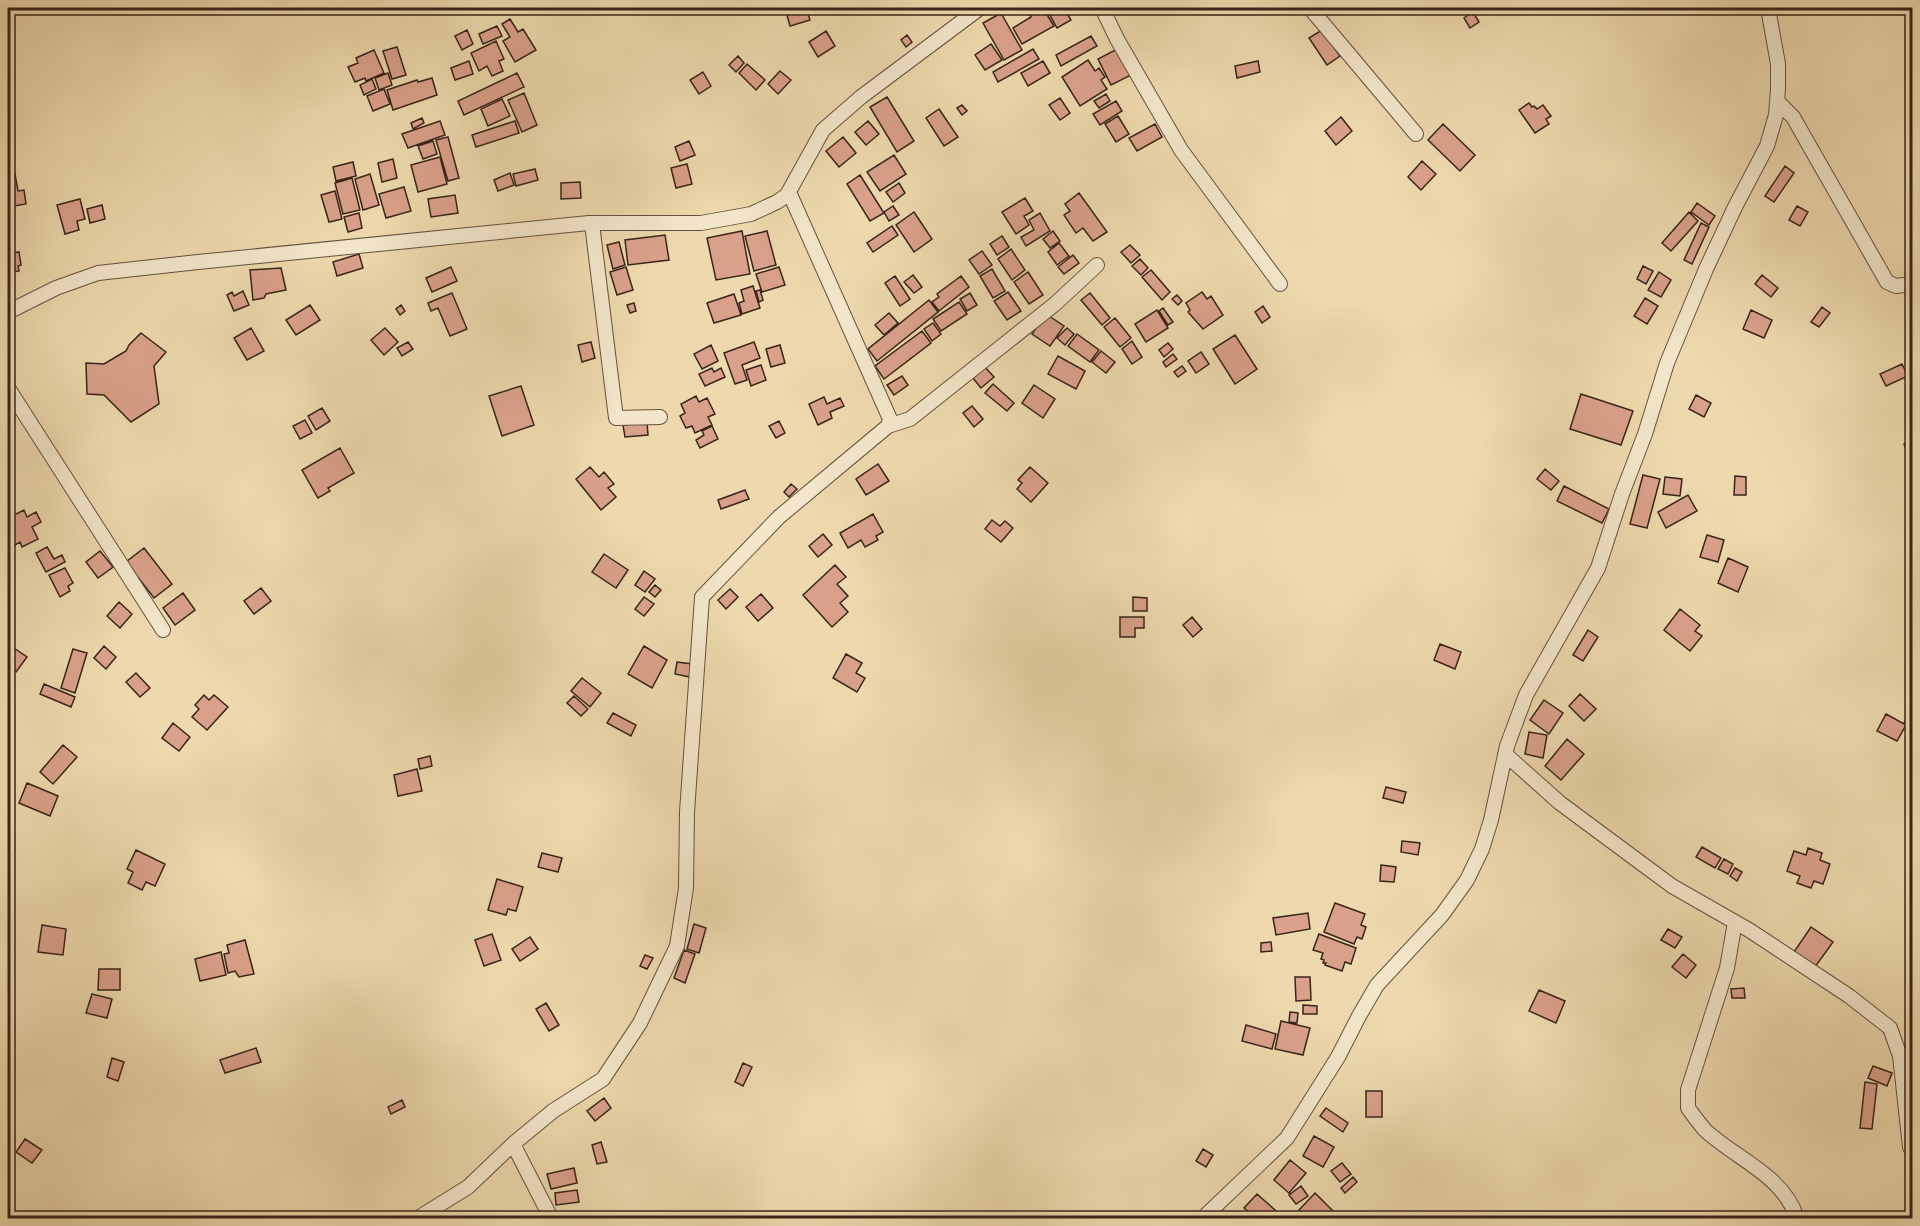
<svg xmlns="http://www.w3.org/2000/svg" width="1920" height="1226" font-family="'IM FELL DW Pica',serif">
	<rect width="100%" height="100%" fill="#edd9ad"/>
	<filter id="stains"><feTurbulence type="fractalNoise" baseFrequency=".00333" numOctaves="4"/><feColorMatrix values="0 0 0 0 .2 0 0 0 0 .09 0 0 0 0 .02 0 0 0 .5 -.17"/></filter>
	<radialGradient id="worn" r=".72"><stop offset=".6" stop-color="#630" stop-opacity="0"/><stop offset="1" stop-color="#630" stop-opacity=".3"/></radialGradient>
	<path fill="#daa18a" stroke="#38241a" stroke-width="1.5" d="M785,8H806L810,20L790,26Z
		M1026,8H1043L1054,26L1022,44L1013,28L1031,17Z
		M1046,8H1064L1071,20L1057,28Z
		M1473,12L1479,22L1470,28L1464,18Z
		M1001,13L1022,50L1004,60L983,23Z
		M510,19L518,32L523,29L536,50L515,62L503,41L510,37L502,24Z
		M497,26L502,36L483,44L479,34Z
		M467,30L473,44L462,50L455,36Z
		M1322,30L1340,56L1327,65L1309,38Z
		M826,31L835,46L818,57L809,42Z
		M907,35L912,42L906,47L901,40Z
		M1091,36L1097,46L1061,66L1056,55Z
		M496,41L504,59L499,61L503,71L492,76L487,66L479,71L471,53Z
		M991,44L1002,60L985,70L975,55Z
		M397,47L406,75L392,79L383,51Z
		M1119,48L1133,74L1111,85L1098,59Z
		M1033,49L1039,59L998,82L993,72Z
		M374,50L384,73L366,81L365,78L355,82L348,67L358,63L356,58Z
		M738,56L744,63L736,72L729,65Z
		M1088,60L1095,71L1099,68L1105,77L1101,80L1107,89L1080,106L1062,77Z
		M469,61L473,74L455,80L451,68Z
		M1043,61L1050,73L1028,86L1021,73Z
		M1258,61L1260,72L1237,78L1235,66Z
		M747,64L765,80L756,90L739,73Z
		M780,71L791,80L778,94L768,84Z
		M703,72L711,86L699,94L690,80Z
		M388,73L392,85L379,90L375,78Z
		M517,73L524,87L464,115L458,101Z
		M432,78L437,95L393,110L387,90L417,80L418,82Z
		M372,79L376,89L364,95L360,85Z
		M384,89L390,104L373,111L367,96Z
		M524,93L537,125L522,132L508,100Z
		M1106,94L1110,101L1099,108L1094,101Z
		M887,97L914,141L897,152L870,107Z
		M1060,98L1070,113L1060,120L1049,105Z
		M502,99L510,116L488,126L481,109Z
		M1116,101L1122,111L1100,125L1093,114Z
		M1529,103L1532,107L1534,106L1537,109L1543,105L1551,116L1546,119L1549,124L1535,133L1519,110Z
		M962,105L967,111L962,115L957,108Z
		M939,109L958,137L944,146L926,118Z
		M1118,116L1129,134L1116,142L1105,124Z
		M1341,117L1352,131L1336,145L1325,131Z
		M422,118L424,123L413,129L411,123Z
		M440,121L445,135L408,148L402,134Z
		M515,121L519,133L476,147L472,135Z
		M868,121L879,134L866,145L855,132Z
		M1155,124L1162,137L1137,151L1129,138Z
		M1443,124L1475,155L1460,171L1428,140Z
		M448,137L459,178L448,181L436,140Z
		M843,137L856,153L839,167L826,151Z
		M433,141L437,154L423,159L418,146Z
		M689,141L695,155L680,161L675,147Z
		M894,155L906,174L880,191L867,172Z
		M440,157L447,184L418,192L411,165Z
		M393,159L397,178L382,182L378,163Z
		M1422,161L1436,174L1421,190L1408,177Z
		M353,162L356,176L336,181L333,167Z
		M687,164L692,184L676,188L671,168Z
		M1785,166L1794,173L1774,202L1765,196Z
		M535,169L538,180L516,186L513,174Z
		M510,173L514,185L498,191L494,180Z
		M15,174L18,191L24,190L26,204L8,207V176Z
		M370,174L379,205L363,210L355,179Z
		M860,175L884,213L870,221L847,184Z
		M352,178L360,210L343,214L335,183Z
		M580,182L581,198L561,199V183Z
		M899,183L905,193L893,202L886,192Z
		M404,187L411,211L386,218L379,194Z
		M335,191L342,219L329,222L321,195Z
		M1079,193L1107,232L1093,241L1083,228L1076,233L1064,215L1070,211L1065,204Z
		M455,195L458,213L431,217L428,199Z
		M1025,198L1033,211L1024,216L1029,225L1016,234L1002,212Z
		M80,199L85,219L77,221L79,230L65,234L57,205Z
		M1697,203L1715,216L1709,225L1691,212Z
		M102,205L105,219L90,223L87,209Z
		M893,206L899,215L889,221L884,212Z
		M1797,206L1808,212L1800,226L1789,220Z
		M914,212L932,239L914,252L896,225Z
		M1689,212L1698,221L1671,251L1662,243Z
		M359,213L362,228L348,232L344,217Z
		M1040,213L1050,231L1026,246L1021,237L1034,230L1029,220Z
		M1701,223L1709,227L1692,264L1684,260Z
		M892,226L898,235L873,252L867,243Z
		M742,231L750,274L716,280L707,238Z
		M767,231L776,265L754,271L745,236Z
		M1053,231L1060,241L1050,248L1043,239Z
		M665,235L669,260L628,265L625,240Z
		M1002,236L1009,247L997,255L990,244Z
		M619,242L625,265L613,269L607,245Z
		M1059,243L1069,256L1057,265L1048,252Z
		M1130,245L1140,255L1131,263L1121,252Z
		M1011,249L1025,270L1012,280L998,259Z
		M982,251L992,265L979,274L969,260Z
		M19,252L21,265L18,266L19,271L8,273V254Z
		M359,254L363,268L337,276L333,262Z
		M1073,255L1079,263L1064,274L1058,267Z
		M1140,259L1148,268L1141,275L1132,266Z
		M1643,266L1653,271L1646,284L1637,279Z
		M451,267L457,281L432,292L426,278Z
		M626,267L633,290L617,295L610,272Z
		M779,267L785,285L762,292L756,274Z
		M281,268L286,290L266,294L264,298L253,300L250,270Z
		M992,269L1005,291L993,298L980,276Z
		M1151,270L1170,292L1162,300L1142,277Z
		M1028,272L1043,295L1029,304L1014,282Z
		M1659,272L1671,280L1661,297L1648,290Z
		M913,275L922,287L914,293L904,282Z
		M1762,275L1778,288L1771,297L1755,284Z
		M895,276L910,299L900,306L885,283Z
		M961,276L969,287L939,311L932,302L939,297L937,294Z
		M753,286L760,308L742,314L739,303L744,301L741,290Z
		M760,290L763,300L759,302L756,291Z
		M243,291L249,305L234,311L227,295L232,292L234,296Z
		M1008,292L1021,311L1007,320L994,301Z
		M1202,292L1207,299L1211,296L1223,315L1203,329L1188,312L1190,310L1186,303Z
		M452,293L467,329L450,336L438,308L431,311L428,303Z
		M970,293L977,305L967,311L960,299Z
		M1090,293L1110,318L1102,325L1081,300Z
		M734,294L741,315L714,323L707,303Z
		M1177,295L1182,301L1178,305L1172,299Z
		M1645,298L1658,306L1647,324L1634,316Z
		M929,300L938,312L877,361L868,349Z
		M959,302L967,314L941,331L933,319Z
		M634,303L636,311L630,313L627,305Z
		M310,305L320,320L296,335L286,320Z
		M401,305L405,311L400,315L396,309Z
		M1263,306L1270,317L1262,323L1255,312Z
		M1822,307L1830,313L1819,327L1811,322Z
		M1163,308L1173,322L1168,325L1159,311Z
		M1157,310L1168,328L1146,342L1135,324Z
		M1751,310L1772,320L1764,338L1743,329Z
		M889,313L898,323L884,335L875,325Z
		M1046,314L1064,326L1050,346L1032,334Z
		M1115,318L1131,338L1120,347L1104,327Z
		M933,323L941,334L932,341L924,329Z
		M251,328L264,351L247,360L234,338Z
		M385,328L398,342L384,355L371,340Z
		M1067,328L1074,334L1065,345L1057,338Z
		M922,331L931,343L884,379L875,366Z
		M141,333L166,352L154,366L159,404L131,422L104,395L87,394L86,363L104,364L126,351L129,345Z
		M1077,334L1099,350L1090,362L1068,346Z
		M1235,335L1257,369L1235,384L1213,349Z
		M1132,341L1142,357L1132,364L1122,349Z
		M408,342L413,349L402,356L397,348Z
		M591,342L595,358L582,362L578,345Z
		M754,342L760,358L742,365L747,380L735,384L724,353Z
		M1168,343L1173,349L1164,357L1159,350Z
		M711,345L718,361L702,369L694,354Z
		M780,345L785,363L771,367L766,349Z
		M1101,351L1115,362L1106,373L1092,362Z
		M1201,352L1209,364L1196,373L1188,361Z
		M1173,354L1177,359L1166,367L1163,362Z
		M1058,356L1085,371L1076,389L1048,374Z
		M1902,364L1908,376L1886,386L1880,374Z
		M761,365L766,380L751,386L746,370Z
		M984,366L994,377L981,388L972,377Z
		M1182,366L1186,371L1178,377L1174,372Z
		M712,368L714,372L721,368L725,377L705,386L699,374Z
		M902,376L908,385L894,395L887,385Z
		M993,384L1014,403L1007,411L985,393Z
		M1034,385L1055,399L1043,418L1022,403Z
		M521,386L534,425L502,436L489,396Z
		M1581,394L1633,411L1621,445L1570,429Z
		M1696,395L1711,403L1704,417L1689,409Z
		M696,396L699,402L707,398L715,414L708,417L712,425L695,433L692,426L686,428L680,416L685,413L681,404Z
		M824,397L827,404L840,398L844,406L830,412L832,418L818,425L809,404Z
		M972,406L983,419L974,427L963,413Z
		M322,408L330,421L316,430L308,416Z
		M305,420L312,433L300,439L293,426Z
		M779,421L785,433L776,438L769,426Z
		M647,422L648,435L625,437L623,425Z
		M712,426L718,439L700,448L696,440L704,435L702,431Z
		M1912,440V461L1911,462L1904,444Z
		M340,448L354,473L328,488L330,491L318,498L302,470Z
		M878,464L889,481L866,495L856,479Z
		M590,467L599,477L604,472L614,484L608,488L616,497L601,510L576,479Z
		M1030,467L1048,483L1031,502L1017,489L1022,483L1018,480Z
		M1545,469L1559,481L1551,490L1537,479Z
		M1643,475L1660,479L1647,528L1630,524Z
		M1735,476L1746,477V495H1734Z
		M1665,477L1682,479L1680,496L1663,494Z
		M791,484L797,489L789,497L784,492Z
		M1564,486L1609,509L1602,523L1557,501Z
		M745,490L749,499L721,509L718,500Z
		M1688,495L1697,511L1666,528L1658,512Z
		M24,510L27,517L36,512L41,522L32,527L38,539L22,547L20,542L15,545L8,530V518Z
		M873,514L883,532L876,536L878,540L865,547L861,540L848,548L840,533Z
		M992,520L1000,526L1005,521L1013,528L1001,542L985,529Z
		M823,534L832,545L818,557L809,546Z
		M1707,535L1724,540L1718,562L1700,557Z
		M47,547L54,559L62,555L65,562L46,572L36,553Z
		M144,548L172,584L154,598L126,562Z
		M100,551L113,567L98,578L86,562Z
		M604,554L628,570L616,588L592,572Z
		M1728,558L1748,567L1738,592L1718,583Z
		M835,565L846,577L837,584L848,596L840,603L848,612L832,627L803,595Z
		M65,568L73,583L68,586L70,591L60,597L49,575Z
		M644,571L655,579L645,592L635,585Z
		M655,585L661,590L655,597L649,592Z
		M261,588L271,601L254,614L244,601Z
		M730,589L738,597L726,609L718,600Z
		M183,593L195,610L175,625L163,608Z
		M761,594L773,608L758,621L746,607Z
		M644,597L654,604L644,616L635,609Z
		M1133,597L1147,598V611H1133Z
		M119,602L132,614L120,628L107,616Z
		M1680,609L1700,625L1695,631L1702,636L1690,651L1664,630Z
		M1120,617H1144V628H1135V637H1120Z
		M1192,617L1202,629L1193,637L1183,625Z
		M1588,630L1598,637L1583,661L1573,655Z
		M8,644L27,657L16,672L12,669L9,673L8,672Z
		M1440,644L1461,652L1455,669L1434,660Z
		M104,646L116,657L106,669L94,658Z
		M644,646L667,660L652,688L628,674Z
		M73,649L87,653L75,693L61,688Z
		M846,654L862,663L856,673L865,678L857,692L833,678Z
		M677,662L692,664L690,677L675,674Z
		M136,673L150,688L140,697L126,682Z
		M582,678L601,693L590,707L571,691Z
		M44,684L75,697L71,707L40,694Z
		M1580,694L1596,709L1584,721L1569,706Z
		M204,695L209,700L214,695L228,707L207,730L192,717L199,709L195,705Z
		M574,696L588,709L581,716L567,703Z
		M1544,700L1563,713L1549,734L1530,720Z
		M1911,711L1912,712V728L1904,723Z
		M613,713L636,725L631,736L607,723Z
		M1886,714L1906,725L1897,741L1877,731Z
		M173,723L190,737L179,751L162,738Z
		M1529,732L1547,735L1543,758L1525,754Z
		M1567,739L1584,754L1561,780L1545,766Z
		M63,745L77,757L53,784L40,772Z
		M430,756L432,766L420,769L418,759Z
		M417,769L422,791L398,796L394,775Z
		M27,783L58,796L50,816L19,803Z
		M1386,787L1406,792L1403,803L1383,798Z
		M1402,841L1420,843L1418,855L1401,852Z
		M8,846L15,848L8,867L11,868L8,876Z
		M1702,847L1721,858L1715,868L1696,857Z
		M1808,848L1822,853L1820,860L1830,864L1823,884L1814,881L1811,888L1797,883L1800,876L1787,871L1794,851L1806,855Z
		M136,850L165,864L155,886L146,882L142,890L128,883L133,872L127,869Z
		M542,853L562,858L558,872L538,867Z
		M1724,859L1733,864L1728,874L1718,869Z
		M1381,865L1396,867L1394,882L1380,881Z
		M1735,868L1742,872L1737,881L1730,876Z
		M497,879L523,887L516,911L508,909L506,915L488,910Z
		M1335,903L1365,914L1361,925L1366,927L1362,939L1357,937L1354,944L1324,932Z
		M1308,913L1310,929L1276,935L1273,918Z
		M694,924L706,928L699,953L687,949Z
		M42,925L66,929L63,955L38,952Z
		M1811,927L1833,942L1815,967L1794,952Z
		M1668,929L1682,937L1675,948L1661,940Z
		M492,934L501,960L484,966L475,940Z
		M1319,934L1356,948L1351,964L1345,962L1342,971L1325,965L1326,963H1323L1324,960L1321,959L1323,953L1313,950Z
		M530,937L538,949L520,961L512,949Z
		M245,940L254,974L239,977L235,971L228,973L224,954L229,953L227,945Z
		M1271,942L1272,951L1261,952V943Z
		M684,950L695,954L685,983L674,978Z
		M221,952L226,975L200,981L195,959Z
		M1683,954L1696,965L1686,978L1672,967Z
		M645,955L653,958L647,969L640,966Z
		M99,969H120V990H98Z
		M1295,977H1310L1311,1000L1296,1001Z
		M1744,988L1745,998H1732L1731,989Z
		M1539,990L1565,1001L1556,1023L1529,1011Z
		M92,994L112,999L107,1018L86,1013Z
		M546,1003L559,1025L549,1031L536,1009Z
		M1303,1005L1317,1006V1014H1303Z
		M1290,1012L1298,1013L1297,1023L1289,1022Z
		M1281,1021L1310,1028L1303,1055L1275,1049Z
		M1246,1025L1276,1034L1272,1049L1242,1041Z
		M256,1048L261,1062L225,1073L220,1060Z
		M112,1058L124,1062L118,1081L107,1077Z
		M743,1063L752,1067L743,1086L735,1082Z
		M1873,1066L1892,1073L1887,1086L1868,1078Z
		M1865,1082L1877,1084L1872,1129L1860,1128Z
		M1366,1091H1382V1117H1366Z
		M604,1098L611,1108L595,1121L587,1111Z
		M402,1100L405,1107L391,1114L388,1107Z
		M1326,1108L1348,1123L1343,1132L1320,1116Z
		M1314,1136L1334,1147L1323,1167L1303,1156Z
		M25,1139L42,1150L32,1163L16,1152Z
		M601,1142L607,1162L597,1164L592,1145Z
		M1203,1149L1213,1155L1206,1167L1196,1161Z
		M1290,1160L1306,1173L1289,1193L1274,1180Z
		M1342,1163L1351,1174L1340,1182L1331,1171Z
		M574,1168L577,1183L551,1189L547,1174Z
		M1353,1177L1357,1182L1345,1193L1341,1188Z
		M1301,1186L1308,1196L1296,1204L1289,1195Z
		M577,1190L579,1202L556,1205L555,1193Z
		M1315,1193L1334,1212L1328,1218H1307L1299,1210Z
		M1257,1194L1284,1218H1256L1244,1208Z
		M268,1216H300V1218H268Z"/>
	<g fill="none" stroke-linecap="round" stroke-linejoin="round">
		<g stroke="#65513f" stroke-width="16">
			<path id="street" d="M1102,8L1117,39L1181,150L1280,284
				M1310,8L1416,134
				M1778,102L1793,117L1887,282L1896,286L1912,284
				M592,224L616,418L660,417
				M8,312L56,288L98,273L198,262L589,223H701L751,214L777,202L787,195L823,130L861,97L980,8
				M8,388L163,630
				M888,426L910,419L1055,304L1097,265
				M1505,754L1560,803L1672,886L1749,930L1849,996L1890,1028L1900,1056L1910,1147L1912,1150
				M1735,922L1727,968L1688,1090V1108C1693,1115 1699,1123 1705,1130C1736,1159 1783,1175 1797,1218
				M513,1144L551,1218
				M418,1218L468,1187L513,1144L553,1111L603,1079L640,1023L677,946L686,888L687,812L702,597L779,517L888,426L890,419L789,192
				M1203,1218L1287,1138L1338,1057L1359,1016L1377,985L1442,915L1467,880L1482,849L1491,820L1507,746L1526,695L1598,568L1622,494L1645,434L1667,363L1706,269L1735,207L1767,146L1776,115L1778,89V64L1768,8"/>
		</g>
		<use href="#street" stroke="#f3e6ca" stroke-width="14"/>
	</g>
	<rect width="1920" height="1226" fill="none" stroke="#edd9ad" stroke-width="30"/>
	<rect x="9" y="9" width="1902" height="1208" fill="none" stroke="#38241a" stroke-width="3"/>
	<rect x="15" y="15" width="1890" height="1196" fill="none" stroke="#38241a" stroke-width="1.5"/>
	<rect width="100%" height="100%" filter="url(#stains)"/>
	<rect width="100%" height="100%" fill="url(#worn)"/>
</svg>
